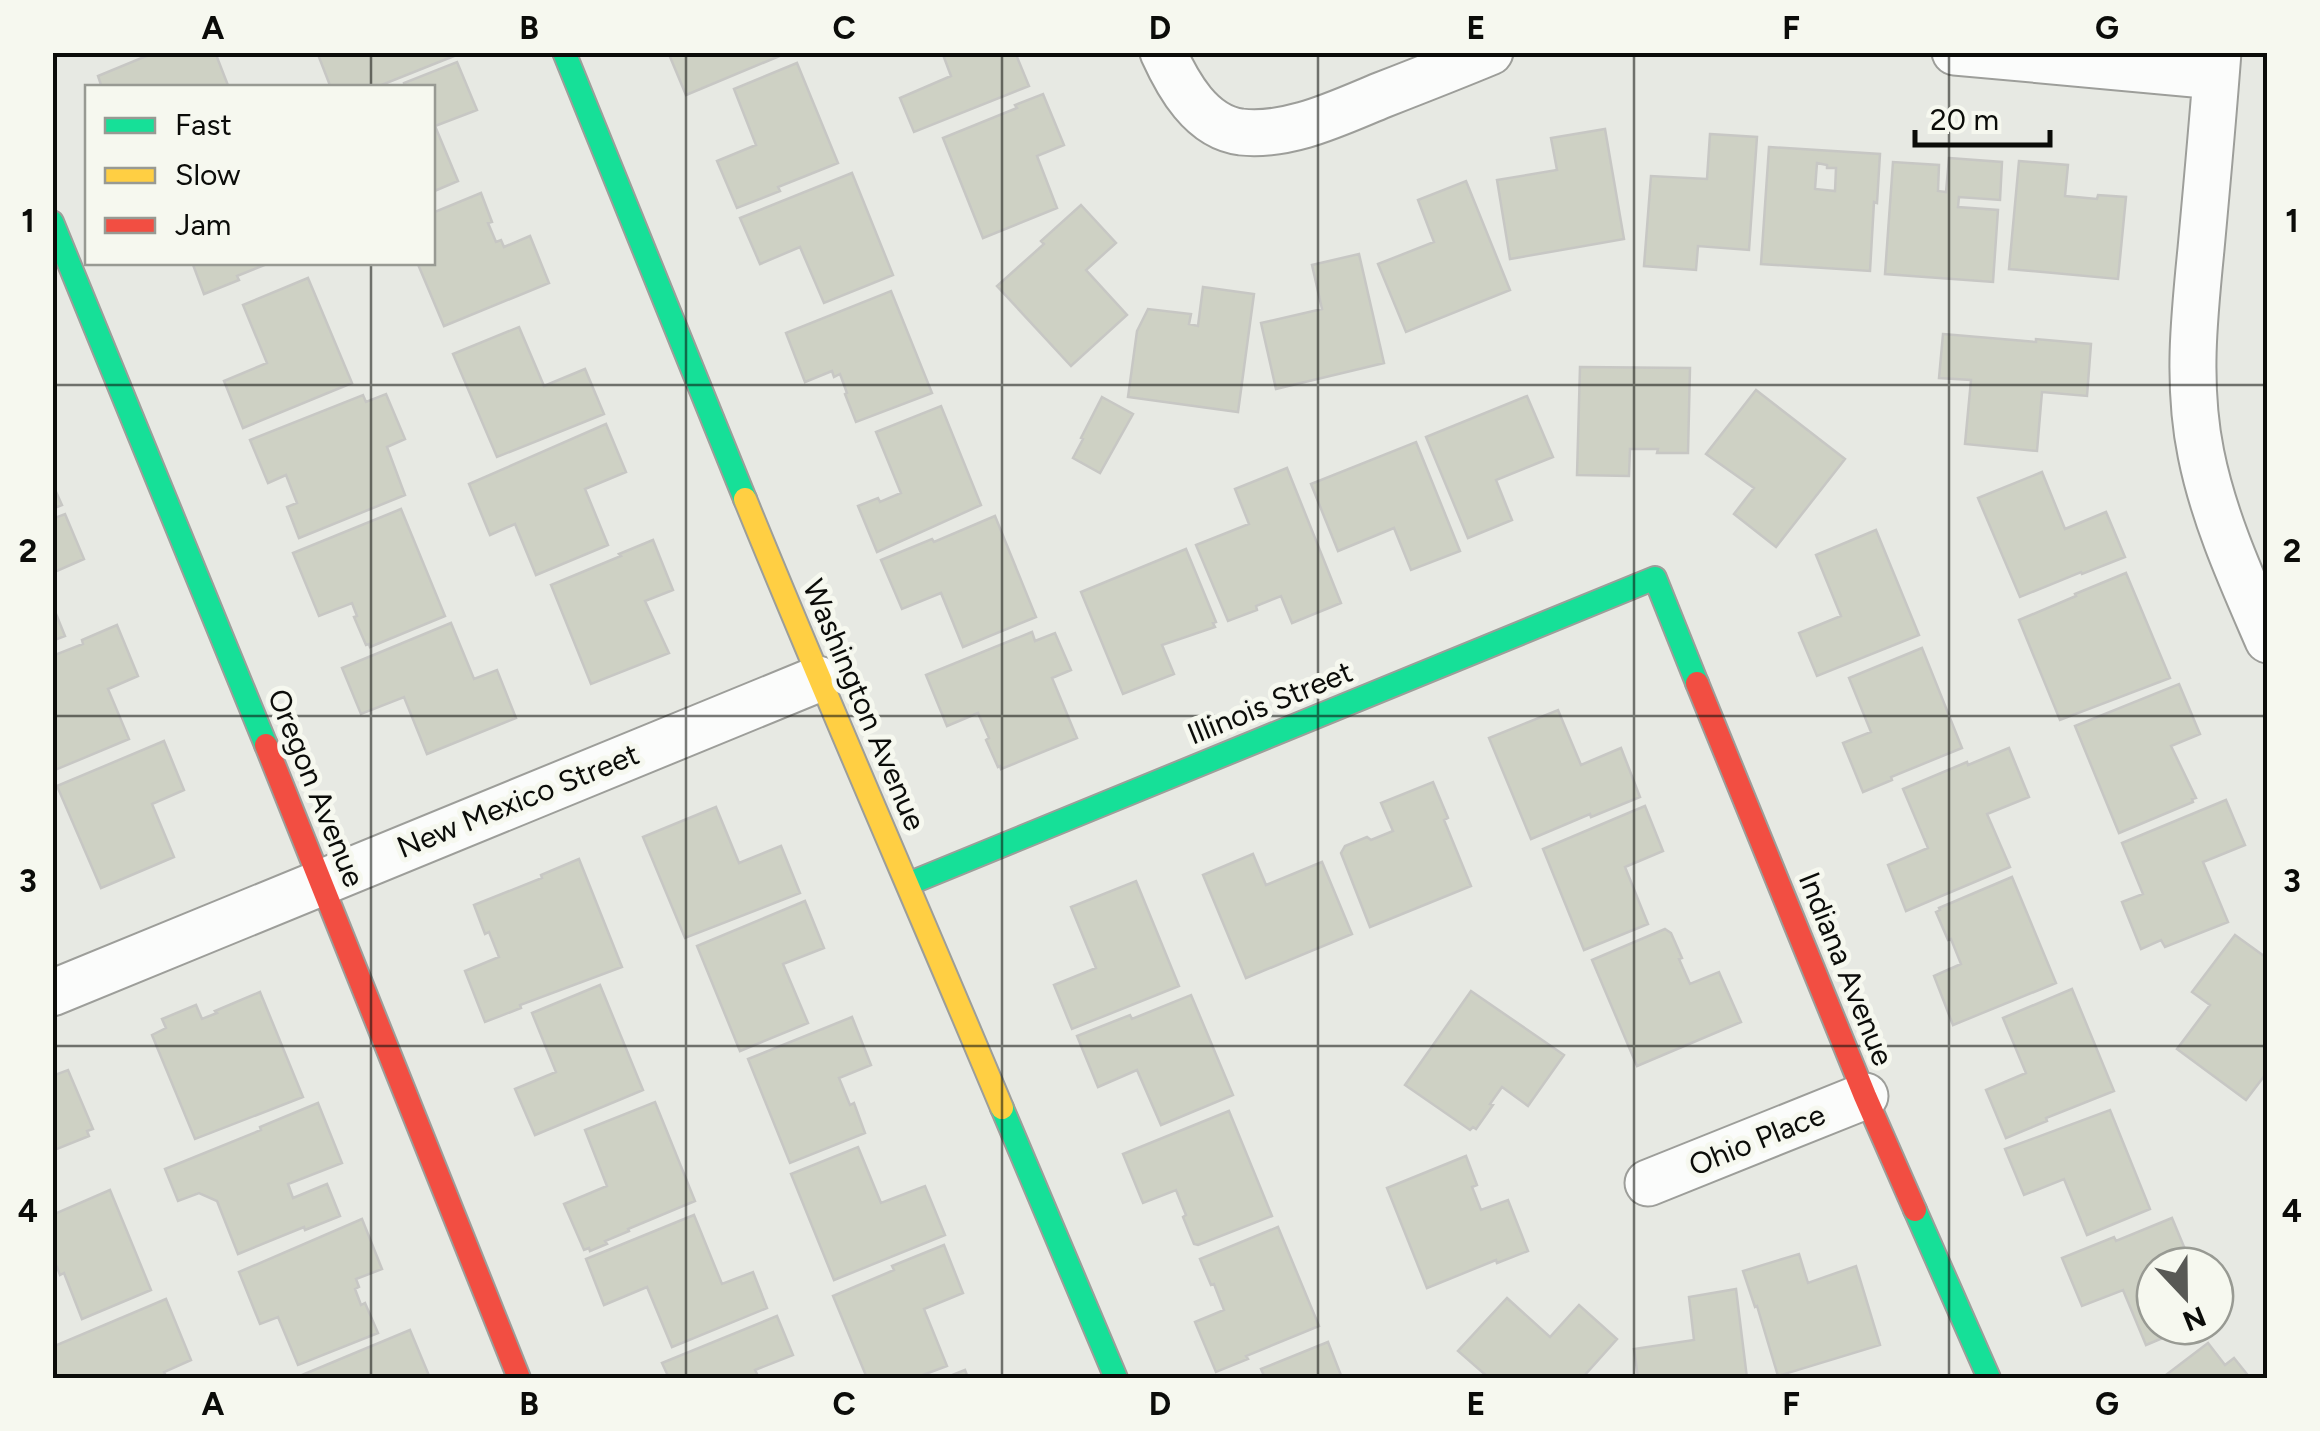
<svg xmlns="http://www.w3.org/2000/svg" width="2320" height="1431" font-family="Figtree,sans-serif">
	<rect width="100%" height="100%" fill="#e7e9e3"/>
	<path fill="#ced1c4" stroke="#c7c7c4" stroke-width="2.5" fill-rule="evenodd" d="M156,52H215L229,88H102L98,76Z
		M317,52H458L459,54L374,88H331Z
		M668,52H789L686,95Z
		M942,52H1015L1029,86L914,132L900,98L951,76Z
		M457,62L477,110L435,126L458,181L432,192V88H405L404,83Z
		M797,63L838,163L778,187L780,191L737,208L717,161L756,145L734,89Z
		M1043,94L1064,145L1037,156L1057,208L983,238L943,138L1017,108L1015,105Z
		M1605,129L1624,239L1510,259L1497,180L1557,170L1551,138Z
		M1710,134L1757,137L1749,250L1698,246L1696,270L1644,266L1651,176L1707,179Z
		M1769,147L1880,154L1877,203L1874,202L1870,271L1761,264ZM1817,163L1827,165V168H1836L1835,191L1815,189Z
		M1949,158L2002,162L2000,200L1959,197L1958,207L1998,210L1993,282L1885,274L1893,162L1939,165L1938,191L1946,192Z
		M2019,161L2068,165L2065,196L2097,199L2098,195L2126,197L2118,279L2009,269Z
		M852,173L893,275L824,303L800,247L760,264L740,218Z
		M1466,181L1510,290L1406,332L1378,264L1434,242L1418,200Z
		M481,193L492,222L488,223L496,242L501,240L504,247L530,236L549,283L444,326L417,262H432V213Z
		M1081,205L1116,243L1086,270L1127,315L1071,366L997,286L1044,244L1041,241Z
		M1359,254L1384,363L1276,389L1261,323L1322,309L1312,265Z
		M192,262H272L237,276L239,280L204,294Z
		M308,278L352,383L243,428L224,381L267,363L243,305Z
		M1203,287L1254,294L1238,412L1128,397L1137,331L1148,309L1191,314L1189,324L1198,326Z
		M891,291L932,393L856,422L845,394L847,393L840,374L834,377L832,371L805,382L786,333Z
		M519,327L544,386L585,369L604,414L497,457L453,354Z
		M1943,334L2036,342V339L2091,344L2087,396L2042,392L2037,451L1965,444L1971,380L1939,378Z
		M1580,367L1690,368L1688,453H1657L1658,449H1630L1629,476L1577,475Z
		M1756,390L1845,459L1776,547L1734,514L1754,488L1706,454Z
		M386,394L405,439L387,447L405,495L299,538L287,507L297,503L286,475L268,483L250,440L363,395L366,402Z
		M1527,396L1553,457L1496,480L1512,520L1468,538L1426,437Z
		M1102,397L1133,414L1100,473L1073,458L1083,439L1081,438Z
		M941,406L981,505L877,552L858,506L878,498L880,502L901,493L876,432Z
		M606,424L626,472L585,489L608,545L536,575L515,524L490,535L469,484Z
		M1416,442L1460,551L1411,570L1394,528L1338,551L1311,484Z
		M1287,468L1341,603L1292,623L1281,596L1256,606L1257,610L1228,621L1196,545L1249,524L1235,489Z
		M2042,472L2065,529L2106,512L2125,557L2082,574L2081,572L2020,597L1978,498Z
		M52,483L62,505L52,509Z
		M401,509L445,616L370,647L369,644L366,645L354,617L357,616L352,603L319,616L293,553Z
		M65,514L84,559L52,573V519Z
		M995,516L1036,617L963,647L941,593L902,609L881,560L932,539L934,542Z
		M1876,530L1919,635L1817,676L1799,633L1841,616L1816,555Z
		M653,540L673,590L645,601L669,653L591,684L551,585L621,556L619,554Z
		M1186,549L1216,622L1213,623L1215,627L1162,645L1174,674L1123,694L1081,592Z
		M2126,573L2170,678L2060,720L2019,620L2076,596L2075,594Z
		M52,604L65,636L52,641Z
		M451,623L474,679L497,670L516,718L427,754L404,697L361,714L342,668Z
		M117,625L138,676L108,689L129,739L55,770L52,764V656L83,644L82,640Z
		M1032,632L1035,641L1055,633L1071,670L1052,678L1077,738L1001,769L1000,766L998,767L986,740L989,738L978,713L947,726L926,675Z
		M1922,648L1962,748L1891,777L1892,780L1863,792L1843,743L1871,732L1849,678Z
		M2179,684L2200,734L2171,746L2196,798L2192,799L2193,802L2119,833L2075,726Z
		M1558,710L1581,765L1621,748L1640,797L1591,817L1590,814L1531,839L1489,738Z
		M164,741L184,790L152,804L174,857L101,888L57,786Z
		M2009,748L2029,797L1987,814L2010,867L1906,911L1888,865L1928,848L1903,789L1967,762L1968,765Z
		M1433,782L1448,818L1444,820L1471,886L1370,927L1341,853L1345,846L1367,837L1371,840L1393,831L1381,803Z
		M2226,800L2245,845L2203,862L2228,922L2165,947L2161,940L2141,949L2122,902L2143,894L2122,843Z
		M1645,806L1663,851L1625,867L1648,924L1584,950L1543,849Z
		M716,807L739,863L781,846L800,893L685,938L643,837Z
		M1253,854L1266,885L1322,862L1352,934L1246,978L1203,875Z
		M579,859L622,967L520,1005L521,1008L485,1022L465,971L499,957L489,932L485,934L474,905L542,878L541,875Z
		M2012,877L2056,983L1953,1025L1934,976L1961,964L1951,939L1948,940L1936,912L1940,910L1939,908Z
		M1136,881L1179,986L1072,1029L1054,985L1096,968L1071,907Z
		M805,901L824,948L783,964L808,1023L740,1051L697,946Z
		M1665,929L1671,933L1682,958L1679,959L1690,984L1719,972L1741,1022L1637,1066L1592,960Z
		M2235,935L2268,959V1071L2246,1100L2177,1049L2210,1005L2192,992Z
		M600,985L643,1090L535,1135L515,1089L556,1072L532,1013Z
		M2072,989L2114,1091L2046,1118L2047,1121L2006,1138L1986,1090L2026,1073L2003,1018Z
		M1471,991L1564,1055L1528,1106L1502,1087L1490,1104L1493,1105L1476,1129L1473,1127L1470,1130L1405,1085Z
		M260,992L303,1097L195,1139L152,1035L166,1028L162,1019L196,1005L202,1019L217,1013L215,1011Z
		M1191,995L1233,1095L1161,1125L1137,1070L1098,1087L1077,1036L1130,1015L1132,1019Z
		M852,1017L871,1065L839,1078L850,1105L854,1103L865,1133L790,1163L748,1059Z
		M68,1070L93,1129L87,1131L89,1136L52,1151V1076Z
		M655,1102L695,1201L628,1229L629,1231L605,1241L607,1244L590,1251L589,1248L584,1250L564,1204L607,1186L585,1130Z
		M318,1103L342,1163L288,1184L293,1198L327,1184L340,1216L305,1230L304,1227L238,1254L217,1201L199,1193L178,1201L165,1169L261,1130L260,1127Z
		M2110,1110L2150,1209L2087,1235L2064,1179L2024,1195L2005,1149Z
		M1229,1111L1272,1216L1198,1245L1194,1244L1183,1217L1186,1215L1176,1190L1143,1203L1123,1154Z
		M858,1147L881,1203L925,1186L945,1235L834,1280L791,1174Z
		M1466,1156L1477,1185L1472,1187L1481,1210L1508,1200L1528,1251L1497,1263L1496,1260L1427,1288L1387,1188Z
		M110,1190L151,1290L82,1319L64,1273L60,1275L57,1267L52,1269V1215Z
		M694,1215L722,1284L753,1272L767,1308L672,1347L647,1287L604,1305L586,1259Z
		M2172,1218L2192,1266H2155V1326H2191L2146,1345L2123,1290L2082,1306L2062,1258L2114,1237L2116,1241Z
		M362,1219L382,1269L356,1279L359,1287L355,1289L361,1305L365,1303L378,1333L298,1365L278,1317L260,1324L239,1272Z
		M1278,1227L1319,1326L1246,1356L1248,1359L1216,1372L1195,1322L1224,1310L1214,1284L1211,1285L1200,1259Z
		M944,1245L963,1293L924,1309L947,1366L915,1378H867L833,1296L894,1270L892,1266Z
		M1799,1254L1808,1283L1856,1266L1880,1345L1778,1376L1757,1306L1755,1307L1743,1271Z
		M1736,1289L1747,1378H1638L1634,1349L1694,1340L1689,1297Z
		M1507,1298L1550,1337L1579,1305L1617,1339L1583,1377L1580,1375L1577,1378H1489L1458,1351Z
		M166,1299L191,1360L164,1372L167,1378H56L52,1370V1347Z
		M777,1316L793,1355L755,1370L759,1378H669L662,1363Z
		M410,1330L430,1378H303L302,1375Z
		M1328,1342L1342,1378H1265L1261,1369Z
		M2208,1343L2225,1365L2234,1358L2250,1378H2162Z
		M965,1370L968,1378H945Z"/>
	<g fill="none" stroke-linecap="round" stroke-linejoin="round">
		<g stroke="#9d9e9a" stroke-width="49">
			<path id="street" d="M1163,52C1178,85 1201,127 1241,132C1290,137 1338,113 1382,95C1418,81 1454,67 1490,52
				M1955,52L2216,76
				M2218,52C2213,118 2207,184 2201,249C2194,318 2187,386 2201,454C2214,519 2242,580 2268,640
				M52,993L818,679
				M1648,1183L1865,1096"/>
		</g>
		<g stroke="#9d9e9a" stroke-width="26">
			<path id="fast" d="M564,52L745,499
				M52,222L266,745
				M908,884L1655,578L1697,683
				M1002,1108L1116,1378
				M1915,1210L1989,1378"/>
		</g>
		<g stroke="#9d9e9a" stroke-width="26">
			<path id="slow" d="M745,499C828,703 917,905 1002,1108"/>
		</g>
		<g stroke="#9d9e9a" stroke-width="26">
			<path id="jam" d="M1697,683L1865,1096L1915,1210
				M266,745L519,1378"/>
		</g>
		<use href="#street" stroke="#fbfcfb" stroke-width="45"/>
		<use href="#fast" stroke="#16e098" stroke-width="22"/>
		<use href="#slow" stroke="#ffcf43" stroke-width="22"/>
		<use href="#jam" stroke="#f24e42" stroke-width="22"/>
	</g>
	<path fill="none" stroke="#0b0c09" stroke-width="2.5" stroke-opacity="0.55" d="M371,52V88M686,52V1378M1002,52V1378M1318,52V1378M1634,52V1378M1949,52V1378M371,262V1378M52,385H2268M52,716H2268M52,1046H2268"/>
	<g text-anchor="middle" stroke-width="10" stroke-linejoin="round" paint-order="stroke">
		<g font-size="30" fill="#0b0c09" stroke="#f6f8ef">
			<text transform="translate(1270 703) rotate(-22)" y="10">Illinois Street</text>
			<text transform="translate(864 705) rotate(67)" y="10">Washington Avenue</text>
			<text transform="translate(316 788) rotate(68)" y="10">Oregon Avenue</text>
			<text transform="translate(518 801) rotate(-22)" y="10">New Mexico Street</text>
			<text transform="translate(1846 969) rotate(68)" y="10">Indiana Avenue</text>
			<text transform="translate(1757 1140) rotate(-22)" y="10">Ohio Place</text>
		</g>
	</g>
	<rect width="2320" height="1431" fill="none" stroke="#f6f8ef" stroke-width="110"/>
	<rect x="85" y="85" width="350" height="180" fill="#f6f8ef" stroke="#989a93" stroke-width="2.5"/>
	<rect x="105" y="118" width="50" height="15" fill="#16e098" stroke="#989a93" stroke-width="2.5"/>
	<text x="175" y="135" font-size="30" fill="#0b0c09">Fast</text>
	<rect x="105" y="168" width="50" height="15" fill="#ffcf43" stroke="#989a93" stroke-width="2.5"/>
	<text x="175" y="185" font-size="30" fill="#0b0c09">Slow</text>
	<rect x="105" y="218" width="50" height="15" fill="#f24e42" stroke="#989a93" stroke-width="2.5"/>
	<text x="175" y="235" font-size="30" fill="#0b0c09">Jam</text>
	<g transform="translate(2185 1296) rotate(158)"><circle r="48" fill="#f6f8ef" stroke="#989a93" stroke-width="2.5"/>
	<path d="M0-8L18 38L0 25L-18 38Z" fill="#585955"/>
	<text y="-15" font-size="28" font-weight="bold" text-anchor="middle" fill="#0b0c09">N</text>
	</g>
	<path d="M1915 130v15h135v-15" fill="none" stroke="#0b0c09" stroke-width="5"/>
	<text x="1930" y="130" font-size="30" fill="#0b0c09" stroke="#f6f8ef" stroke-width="8" paint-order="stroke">20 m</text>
	<rect x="55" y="55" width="2210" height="1321" fill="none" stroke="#0b0c09" stroke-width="4"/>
	<g font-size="32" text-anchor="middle" font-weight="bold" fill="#0b0c09">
		<text x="213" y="39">A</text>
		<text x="529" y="39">B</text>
		<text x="844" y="39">C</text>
		<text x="1160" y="39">D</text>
		<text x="1476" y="39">E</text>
		<text x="1791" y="39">F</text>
		<text x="2107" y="39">G</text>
		<text x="28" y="232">1</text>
		<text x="2292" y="232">1</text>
		<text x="28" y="562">2</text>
		<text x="2292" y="562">2</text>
		<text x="28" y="892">3</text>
		<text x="2292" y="892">3</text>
		<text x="28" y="1222">4</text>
		<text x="2292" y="1222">4</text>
		<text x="213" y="1415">A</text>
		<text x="529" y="1415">B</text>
		<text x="844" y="1415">C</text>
		<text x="1160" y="1415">D</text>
		<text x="1476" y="1415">E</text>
		<text x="1791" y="1415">F</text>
		<text x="2107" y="1415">G</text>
	</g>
</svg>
